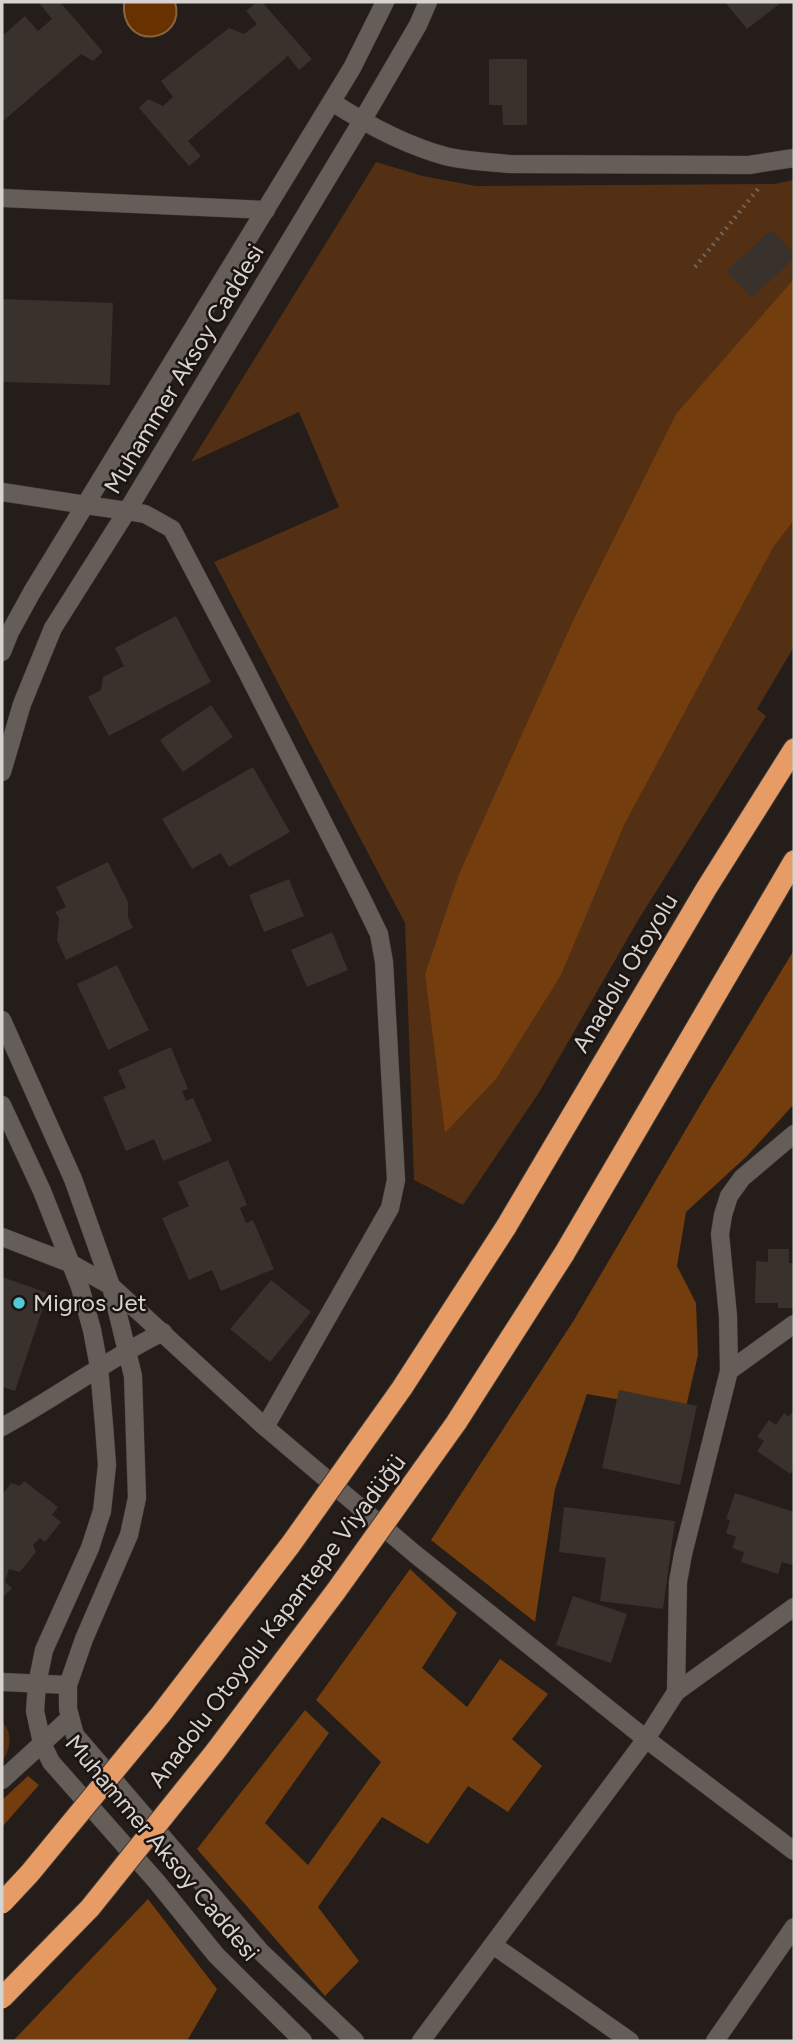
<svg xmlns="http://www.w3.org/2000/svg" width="796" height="2043" font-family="Figtree,sans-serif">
	<rect width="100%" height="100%" fill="#241d19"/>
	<path fill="#532f13" d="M376,162L423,176L476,186L774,184L794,180V647L757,709L766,716L637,922L540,1091L463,1205L414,1180L405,923L214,562L339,507L299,412L191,462Z
		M2,1722C13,1732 11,1750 2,1761Z"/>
	<path fill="#733d0d" d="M794,279V520L774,546L624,825L561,975L496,1079L445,1133L425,974L459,874L572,623L676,414Z
		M794,950V1104L747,1156L686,1212L677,1266L696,1303L698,1355L685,1411L587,1394L555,1489L535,1622L431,1540L574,1320L702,1102Z
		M410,1569L457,1613L422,1668L467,1707L500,1659L548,1694L512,1739L542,1766L508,1812L468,1786L428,1844L382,1817L318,1907L359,1961L325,1996L197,1849L305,1710L329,1733L265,1823L308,1865L381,1762L316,1700Z
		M28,1776L39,1785L2,1827V1800Z
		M148,1899L217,1989L187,2041H13Z"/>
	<path fill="#673200" stroke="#89623e" stroke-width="2" d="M124,2H175C187,43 120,53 124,2Z"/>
	<path fill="#38312c" d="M40,2H60L103,52L93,61L81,54L2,122V36L25,16L38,31L52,19L39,3Z
		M257,2H262L312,59L299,70L288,56L188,141L201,156L189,166L139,108L148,99L163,106L173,97L161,81L229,28L244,34L257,24L246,11Z
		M725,2H782L747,29Z
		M489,59H527V125H503L502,105H489Z
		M771,230L794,254V258L752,298L727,271Z
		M2,299L113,303L110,385L2,382Z
		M176,616L211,682L109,736L88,697L101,690L103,677L124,666L115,648Z
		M211,705L233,737L183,772L160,740Z
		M253,767L290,832L229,867L221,853L192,869L162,819Z
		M108,862L128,902V917L133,928L66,960L57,940L59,918L55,912L66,907L56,887Z
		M289,879L304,916L264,932L249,895Z
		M332,932L348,970L307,987L291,950Z
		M117,965L149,1030L108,1050L77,984Z
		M171,1047L188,1089L182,1091L186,1101L193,1098L212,1141L163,1161L154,1139L126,1151L103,1097L126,1088L118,1070Z
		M228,1160L247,1205L240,1208L246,1223L253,1220L274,1269L221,1291L212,1270L189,1280L162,1218L189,1206L178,1182Z
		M768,1249H789V1263H794V1308H778V1303H755L756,1261L768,1262Z
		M2,1277L48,1293L15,1391L2,1387Z
		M271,1280L311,1312L270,1362L230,1329Z
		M619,1390L697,1406L680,1485L602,1468Z
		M794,1409V1469L790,1474L757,1451L764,1441L757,1437L769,1420L776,1425L784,1413L789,1417Z
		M24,1481L58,1507L52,1515L61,1522L45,1542L40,1538L33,1545L36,1552L20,1572L9,1569L5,1582L12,1588L2,1598L3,1506L2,1495L11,1483L20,1486Z
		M735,1493L794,1512V1558L792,1565L782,1562L778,1574L741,1562L744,1552L732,1548L736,1537L726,1533L730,1520L726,1519Z
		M564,1507L675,1521L663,1609L600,1601L606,1558L559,1552Z
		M573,1596L627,1614L611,1663L556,1645Z"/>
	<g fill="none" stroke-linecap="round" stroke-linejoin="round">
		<g stroke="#3d3936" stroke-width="19">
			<path id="minor" d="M332,102C366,124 405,145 445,156C465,161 488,162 509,164L749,165L794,158
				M2,198L266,210
				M2,492L86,505
				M127,511L145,514L172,529L246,670L363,901L379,934L384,962L396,1180L390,1208L265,1427
				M2,1237L72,1264
				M729,1371L794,1324
				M2,1427C57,1397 106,1360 163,1332
				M2,1682L68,1685
				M676,1692L678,1582L683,1554L729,1371L728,1316L720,1234L723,1215L729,1196L742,1178L794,1134
				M2,1780L70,1718
				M493,1945L630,2041
				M421,2041L646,1739L676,1692L794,1607
				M715,2041L794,1927"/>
		</g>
		<g stroke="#3d3936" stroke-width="19">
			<path id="tertiary" d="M72,1264L111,1286L265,1427L415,1554L646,1739L794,1851"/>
		</g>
		<g stroke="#3d3936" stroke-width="19">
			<path id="secondary" d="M86,505L127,511
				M2,652L10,632L32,592L352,68L385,2
				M2,772L22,704L53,628L127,511L362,121L418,25L428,2
				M2,1020L73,1179L111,1286L133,1376L137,1498L129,1535L84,1639L68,1685V1709L75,1735L261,1952L355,2041
				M2,1105L42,1191L80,1287L92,1330L99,1367L104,1425L107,1465L102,1511L90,1548L44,1650L37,1684L35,1711L42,1743L51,1762L157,1882L216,1955L303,2041"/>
		</g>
		<g stroke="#3d3936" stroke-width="23">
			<path id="motorway" d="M506,1227L706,889L794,749
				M564,1254L794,861"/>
		</g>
		<path stroke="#6b6662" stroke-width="4.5" stroke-dasharray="2 5" stroke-linecap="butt" d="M695,267L758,189"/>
		<use href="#minor" stroke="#655d58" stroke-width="18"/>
		<use href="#tertiary" stroke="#655d58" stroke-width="18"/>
		<use href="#secondary" stroke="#655d58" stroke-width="18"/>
		<use href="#motorway" stroke="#e79c66" stroke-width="21"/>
		<g stroke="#3d3936" stroke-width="23" stroke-linecap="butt">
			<path id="motorway-bridge" d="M2,1903L30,1873L161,1714L291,1544L402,1388L506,1227
				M2,1998L90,1908L215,1752L336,1591L456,1423L564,1254"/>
		</g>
		<use href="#motorway-bridge" stroke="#e79c66" stroke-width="21"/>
	</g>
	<circle fill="#52cbd9" stroke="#1b1410" stroke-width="2.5" cx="19" cy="1303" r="7"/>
	<g text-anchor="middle" stroke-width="5" stroke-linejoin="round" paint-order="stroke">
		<g font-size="24" fill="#d7d3d0" stroke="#1b1410">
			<text transform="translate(184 369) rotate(-59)" y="8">Muhammer Aksoy Caddesi</text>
			<text transform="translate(625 973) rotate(-59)" y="8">Anadolu Otoyolu</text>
			<text transform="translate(277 1621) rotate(-53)" y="8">Anadolu Otoyolu Kapantepe Viyadüğü</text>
			<text transform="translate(162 1848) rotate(50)" y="8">Muhammer Aksoy Caddesi</text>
		</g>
		<g font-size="24" fill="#d7d3d0" stroke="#1b1410" text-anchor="start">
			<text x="33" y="1311">Migros Jet</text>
		</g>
	</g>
	<rect width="796" height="2043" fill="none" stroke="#d7d3d0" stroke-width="7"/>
</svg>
